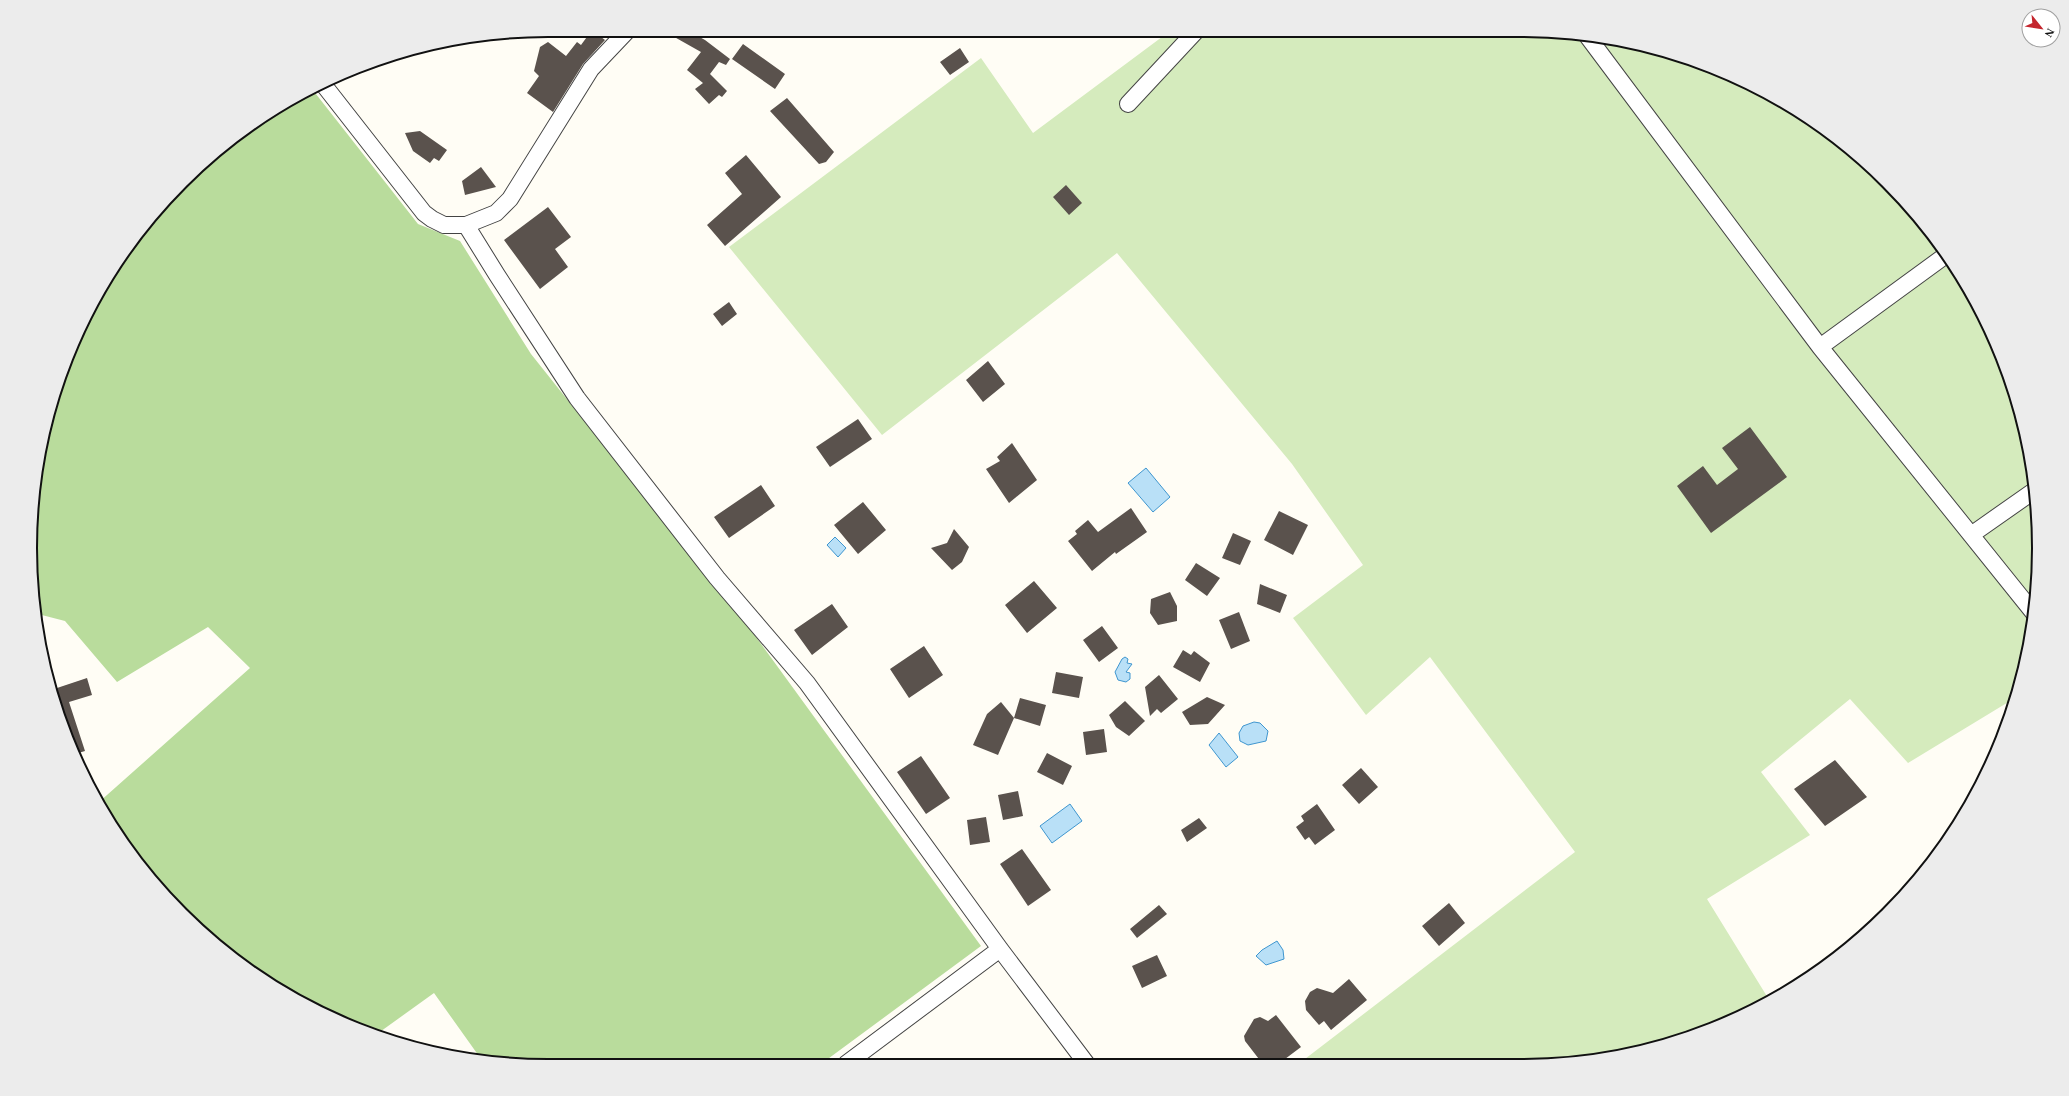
<svg xmlns="http://www.w3.org/2000/svg" width="2069" height="1096" font-family="'Times New Roman',serif">
	<rect width="100%" height="100%" fill="#fffdf5"/>
	<path fill="#d5ebbd" d="M1170,31H1555L1655,48L1750,84L1837,137L1911,207L1970,289L2012,382L2035,481L2038,582L2021,682L2015,698L1908,763L1850,699L1761,772L1810,835L1707,899L1768,998L1719,1026L1589,1062H1301L1575,852L1430,657L1366,715L1293,618L1363,565L1292,464L1117,253L882,435L729,247L981,58L1033,133Z"/>
	<path fill="#b9dc9c" d="M312,89L418,224L460,241L531,354L753,633L981,946L821,1064L514,1065L481,1059L434,993L377,1034L319,1012L233,959L182,914L117,836L98,803L250,668L208,627L117,682L65,621L34,613L31,514L48,414L70,350L117,260L159,206L232,137L289,99Z"/>
	<path fill="#b9e0f7" stroke="#3f96cf" d="M1146,468L1170,497L1153,512L1128,483Z
		M835,537L846,548L838,557L827,545Z
		M1125,657L1128,659L1127,663L1132,664L1126,672L1130,673V679L1126,682L1118,680L1115,672L1122,659Z
		M1254,722L1260,723L1268,731L1266,741L1248,745L1240,741L1239,733L1243,726Z
		M1219,733L1238,757L1226,767L1209,745Z
		M1070,804L1082,821L1052,843L1040,826Z
		M1277,941L1283,950L1284,959L1266,965L1256,956L1262,950Z"/>
	<path fill="#5a524d" d="M592,30L605,40L583,64L553,112L527,93L539,76L534,71L540,47L548,42L566,56L577,42L581,45Z
		M662,30H687L705,40L730,59L726,65L719,62L710,74L727,91L722,97L719,95L709,104L695,89L703,83L687,70L701,52Z
		M743,44L785,74L775,89L732,59Z
		M960,48L969,62L950,75L940,62Z
		M787,98L834,152L826,162L819,164L770,111Z
		M420,131L447,150L439,161L434,158L430,163L413,151L405,133Z
		M746,155L781,197L725,246L707,225L742,194L725,173Z
		M481,167L496,187L465,195L462,181Z
		M1066,185L1082,203L1069,215L1053,197Z
		M548,207L571,237L555,249L568,267L540,289L504,240Z
		M729,302L737,314L722,326L713,314Z
		M988,361L1005,384L983,402L966,380Z
		M858,419L872,439L830,467L816,447Z
		M1750,427L1787,477L1711,533L1677,486L1703,466L1717,485L1738,469L1722,448Z
		M1012,443L1037,480L1009,503L986,469L1000,461L997,457Z
		M761,485L775,506L729,538L714,517Z
		M863,502L886,530L858,554L834,525Z
		M1131,508L1147,532L1116,554L1115,552L1092,571L1068,541L1077,534L1075,531L1088,520L1098,532Z
		M1279,511L1308,525L1293,555L1264,540Z
		M954,529L969,547L962,562L952,570L931,548L947,543Z
		M1233,533L1251,541L1240,565L1222,558Z
		M1196,563L1220,578L1207,596L1185,580Z
		M1034,581L1057,608L1027,633L1005,605Z
		M1260,584L1287,595L1280,613L1257,604Z
		M1170,592L1177,606V621L1158,625L1150,613L1151,599Z
		M832,604L848,627L812,655L794,630Z
		M1239,612L1250,641L1231,649L1219,620Z
		M1102,626L1118,648L1099,662L1083,640Z
		M924,646L943,675L909,698L890,669Z
		M1183,650L1191,655L1194,651L1210,663L1200,682L1173,667Z
		M1056,672L1083,677L1079,698L1052,693Z
		M1159,675L1178,699L1161,713L1157,709L1150,716L1145,687Z
		M87,678L92,695L69,702L85,751L75,754L51,690Z
		M1207,697L1225,705L1208,724L1190,725L1182,712Z
		M1020,698L1046,705L1040,726L1014,718Z
		M1125,701L1145,721L1129,736L1116,727L1109,715Z
		M1001,702L1014,718L998,755L973,745L987,714Z
		M1104,729L1107,752L1086,755L1083,732Z
		M1047,753L1072,766L1063,785L1037,772Z
		M921,756L950,798L926,814L897,772Z
		M1835,760L1867,797L1825,826L1794,789Z
		M1361,768L1378,787L1359,804L1342,785Z
		M1018,791L1023,816L1003,820L998,795Z
		M1317,804L1335,830L1315,845L1309,837L1305,840L1296,827L1304,821L1301,816Z
		M986,817L990,842L970,845L967,820Z
		M1199,818L1207,828L1187,842L1181,830Z
		M1022,849L1051,890L1028,906L1000,864Z
		M1449,903L1465,923L1439,946L1422,926Z
		M1159,905L1167,914L1137,938L1130,929Z
		M1157,955L1167,976L1142,988L1132,966Z
		M1349,979L1367,1000L1331,1030L1324,1021L1319,1025L1306,1010L1305,1001L1310,992L1317,988L1333,993Z
		M1276,1015L1301,1047L1281,1062L1262,1063L1245,1041L1244,1036L1254,1019L1260,1017L1268,1021Z"/>
	<g fill="none" stroke-linecap="round" stroke-linejoin="round">
		<g stroke="#444" stroke-width="18">
			<path id="street" d="M1588,37L1820,347L2033,612
				M323,84L424,213L432,219L444,225H466L496,213L510,199L591,69L628,30
				M1128,104L1196,31
				M466,225L497,275L577,398L717,578L807,683L1000,949L1086,1063
				M1820,347L1946,255
				M1971,535L2035,490
				M846,1064L1000,949"/>
		</g>
		<use href="#street" stroke="#fff" stroke-width="16"/>
	</g>
	<path d="M0 0H2069V1096H0ZM548 37H1521A511 511 0 0 1 2032 548V548A511 511 0 0 1 1521 1059H548A511 511 0 0 1 37 548V548A511 511 0 0 1 548 37Z" fill="#ececec" fill-rule="evenodd"/>
	<path fill="none" stroke="#111" stroke-width="2" d="M548 37H1521A511 511 0 0 1 2032 548V548A511 511 0 0 1 1521 1059H548A511 511 0 0 1 37 548V548A511 511 0 0 1 548 37Z"/>
	<g transform="translate(2041 28) rotate(120)"><circle r="19" fill="#ffffff" stroke="#a0a0a0"/>
	<path d="M0-3L7 15L0 10L-7 15Z" fill="#c4262e"/>
	<text y="-6" font-size="11" font-weight="bold" text-anchor="middle" fill="#111111">N</text>
	</g>
</svg>
